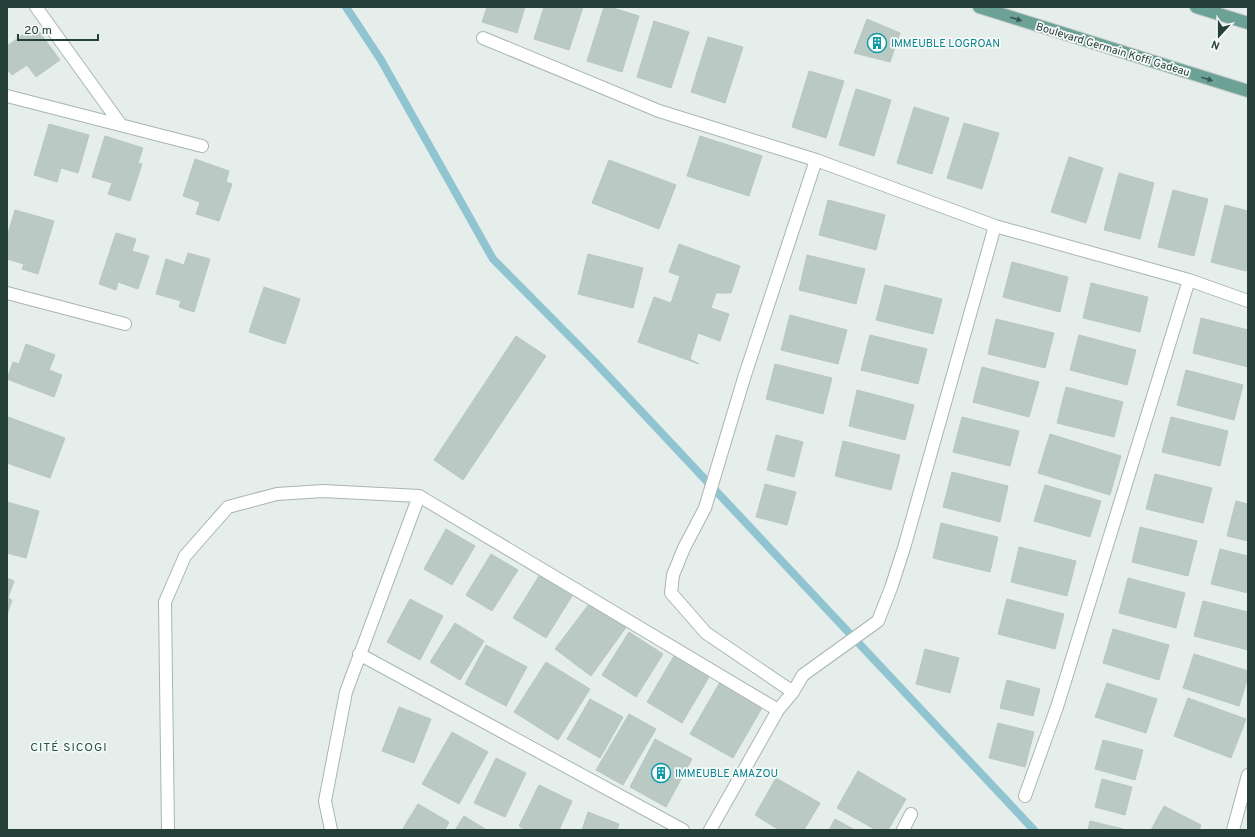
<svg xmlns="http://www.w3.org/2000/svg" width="1255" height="837" font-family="Overpass,sans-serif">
	<rect width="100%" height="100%" fill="#e5eeea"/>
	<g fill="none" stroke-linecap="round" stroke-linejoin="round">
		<path stroke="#90c4d0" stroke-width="8" d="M346,7L381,60L493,259L594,361L1034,830"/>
	</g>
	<path fill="#bbc9c4" stroke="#b8c7c2" d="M487,7H525L517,33L482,22Z
		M544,7H583L569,50L534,39Z
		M604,7H610L639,16L622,72L587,61Z
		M867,19L900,33L890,62L854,53Z
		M654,21L689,32L671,88L637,77Z
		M35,26L60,60L36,77L27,65L12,75L7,69V46Z
		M708,37L743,47L725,103L691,92Z
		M809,71L844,81L826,138L792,127Z
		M856,89L891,100L874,156L839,145Z
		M914,107L949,118L932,174L897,163Z
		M964,123L999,133L982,189L947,178Z
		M49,124L89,135L78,173L61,168L57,182L34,175Z
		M105,136L143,148L138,163L142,164L130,201L108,194L112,183L92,177Z
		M700,136L762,156L749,196L687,176Z
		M1069,157L1103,168L1086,223L1051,212Z
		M195,159L229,171L226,182L232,184L219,221L196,214L200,202L183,196Z
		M609,160L676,185L659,229L592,203Z
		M1119,173L1154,183L1140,239L1104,230Z
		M1173,190L1208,199L1194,256L1158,247Z
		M828,200L885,215L876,250L819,235Z
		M1225,205L1248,211V262L1246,271L1211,262Z
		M15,210L54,221L38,274L22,269L24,264L7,259V237Z
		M116,233L136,239L132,251L149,256L138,289L118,282L116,290L99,284Z
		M679,244L740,266L731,293H716L711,308L729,314L720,341L698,333L690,359L699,364L638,342L654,297L671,303L680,276L669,272Z
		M188,253L210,259L194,312L179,307L181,301L156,294L166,259L184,265Z
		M588,254L643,268L633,308L578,294Z
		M807,255L865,269L856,304L799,290Z
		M1012,262L1068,277L1060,312L1003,297Z
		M1091,283L1148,297L1140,332L1083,318Z
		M885,285L942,299L933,334L876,320Z
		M264,287L300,299L285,344L249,332Z
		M790,315L847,330L838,364L781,350Z
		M1201,318L1248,330V367L1193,353Z
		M996,319L1054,333L1045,368L988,354Z
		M870,335L927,349L918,384L861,370Z
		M1079,335L1136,350L1127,385L1070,370Z
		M516,336L546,356L463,480L434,460Z
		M26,344L55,355L49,370L62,375L54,397L7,379L13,362L19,364Z
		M775,364L832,378L823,414L766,399Z
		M982,367L1039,382L1029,417L973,402Z
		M1186,370L1243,385L1234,420L1177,405Z
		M1066,387L1123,402L1114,437L1057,423Z
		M857,390L914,405L905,440L849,426Z
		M8,417L65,438L50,478L7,463Z
		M962,417L1019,431L1010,466L953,452Z
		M1171,417L1228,431L1220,466L1162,452Z
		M1050,434L1121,456L1110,495L1038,473Z
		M776,435L803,442L794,477L767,470Z
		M843,441L900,455L891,490L835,476Z
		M952,472L1008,486L1000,522L943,507Z
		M1155,474L1212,488L1203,523L1146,509Z
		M765,484L796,492L787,525L756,517Z
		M1045,485L1101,501L1090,537L1034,521Z
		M1236,501L1248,504V541L1227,536Z
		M7,502L39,511L26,558L7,553Z
		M941,523L998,537L990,572L933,558Z
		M1140,527L1197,541L1188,576L1132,562Z
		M446,529L475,546L452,585L424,569Z
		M1019,547L1076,561L1067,596L1011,582Z
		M1220,549L1248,556V593L1211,584Z
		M491,554L518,570L492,611L466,595Z
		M539,576L572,596L546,638L513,618Z
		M7,578L14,581L8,598L12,600L7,615Z
		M1128,578L1185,593L1176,628L1119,613Z
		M410,599L443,616L420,660L387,642Z
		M1007,599L1064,614L1055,649L998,634Z
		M592,600L627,626L591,676L555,649Z
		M1203,601L1248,612V650L1194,636Z
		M455,623L484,641L460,680L430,662Z
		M1113,629L1169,645L1159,680L1103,663Z
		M629,632L663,654L636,697L602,675Z
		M486,645L527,667L506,706L465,684Z
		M925,649L959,658L950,693L916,684Z
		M1194,654L1248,671V677L1239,706L1183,688Z
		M674,656L709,677L682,723L647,702Z
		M546,662L590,689L558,740L514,712Z
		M1007,680L1040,689L1033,716L1000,708Z
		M720,682L763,706L733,758L690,734Z
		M1107,683L1157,699L1146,733L1095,717Z
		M1188,698L1246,719L1231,758L1174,736Z
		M590,699L623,717L600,758L567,739Z
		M399,707L431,719L414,763L382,751Z
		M629,714L656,729L623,785L596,770Z
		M998,723L1034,732L1025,767L989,758Z
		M452,732L488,752L459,804L422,784Z
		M655,739L692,759L666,807L630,787Z
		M1103,740L1143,750L1135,780L1095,769Z
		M496,758L526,773L505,817L474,803Z
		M858,771L906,799L888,830H876L837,808Z
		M776,778L820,803L804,830H779L755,815Z
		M1102,779L1132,787L1125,815L1095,807Z
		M539,785L572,801L559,830H526L519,826Z
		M418,804L449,822L445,830H402Z
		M1164,806L1201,825L1199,830H1151Z
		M588,812L619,824L617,830H582Z
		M464,816L487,830H455Z
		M835,819L855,830H829Z
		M1090,821L1123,829V830H1088Z"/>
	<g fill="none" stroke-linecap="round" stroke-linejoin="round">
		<g stroke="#a8b6b1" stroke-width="14">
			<path id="minor" d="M36,7L121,125
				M483,38L659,111L816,160L995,226L1189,280L1248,301
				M7,96L202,146
				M7,293L125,324
				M359,654L683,830
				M793,692L706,633L671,593L673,575L684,548L705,508L744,378L816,160
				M1025,796L1057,707L1189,280
				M168,830L165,602L185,556L228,507L277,494L323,491L419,496L778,710
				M331,830L325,801L346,692L419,496
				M710,830L778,710L793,692L803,675L878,621L891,588L904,548L995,226
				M903,830L911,814
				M1233,830L1248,775"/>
		</g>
		<g stroke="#c2c9c8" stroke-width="14">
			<path id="major" d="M979,7L1248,91
				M1196,7L1248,23"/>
		</g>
		<use href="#minor" stroke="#fff" stroke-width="12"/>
		<use href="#major" stroke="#6ca196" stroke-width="12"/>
	</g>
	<defs><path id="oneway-solid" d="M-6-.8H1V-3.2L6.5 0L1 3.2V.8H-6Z"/></defs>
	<g fill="#375850">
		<use href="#oneway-solid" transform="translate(1016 19) rotate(17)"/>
		<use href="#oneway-solid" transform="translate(1207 79) rotate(17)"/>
	</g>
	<defs>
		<g id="building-ring" transform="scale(1)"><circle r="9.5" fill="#f6faf8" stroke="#0f9aa8" stroke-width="1.5"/><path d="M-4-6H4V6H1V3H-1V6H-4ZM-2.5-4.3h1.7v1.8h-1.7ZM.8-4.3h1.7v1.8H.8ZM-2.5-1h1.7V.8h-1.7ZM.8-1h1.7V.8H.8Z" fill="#0f9aa8"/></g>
	</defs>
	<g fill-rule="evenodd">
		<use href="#building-ring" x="877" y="43"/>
		<use href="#building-ring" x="661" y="773"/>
	</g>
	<g text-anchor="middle" stroke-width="3.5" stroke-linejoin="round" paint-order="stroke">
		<g font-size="11" fill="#0d838f" stroke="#f6faf8" text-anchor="start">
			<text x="891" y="47">IMMEUBLE LOGROAN</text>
			<text x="675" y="777">IMMEUBLE AMAZOU</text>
		</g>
		<g font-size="11" fill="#253f39" stroke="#f6faf8">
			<text transform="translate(1113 49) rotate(17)" y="4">Boulevard Germain Koffi Gadeau</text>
		</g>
		<g font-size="12" letter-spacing="1" fill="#215147" stroke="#f6faf8">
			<text x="69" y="751">CITÉ SICOGI</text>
		</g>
	</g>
	<rect width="1255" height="837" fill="none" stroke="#253f39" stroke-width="16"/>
	<g transform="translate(1219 36) rotate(201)" stroke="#f6faf8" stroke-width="3" paint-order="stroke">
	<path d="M0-3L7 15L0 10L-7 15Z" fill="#253f39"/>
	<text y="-6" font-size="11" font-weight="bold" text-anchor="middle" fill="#253f39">N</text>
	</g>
	<path d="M18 34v6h80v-6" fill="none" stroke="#253f39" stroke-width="2"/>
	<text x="24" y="34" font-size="12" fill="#253f39" stroke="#f6faf8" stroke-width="3" paint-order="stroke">20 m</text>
</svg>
